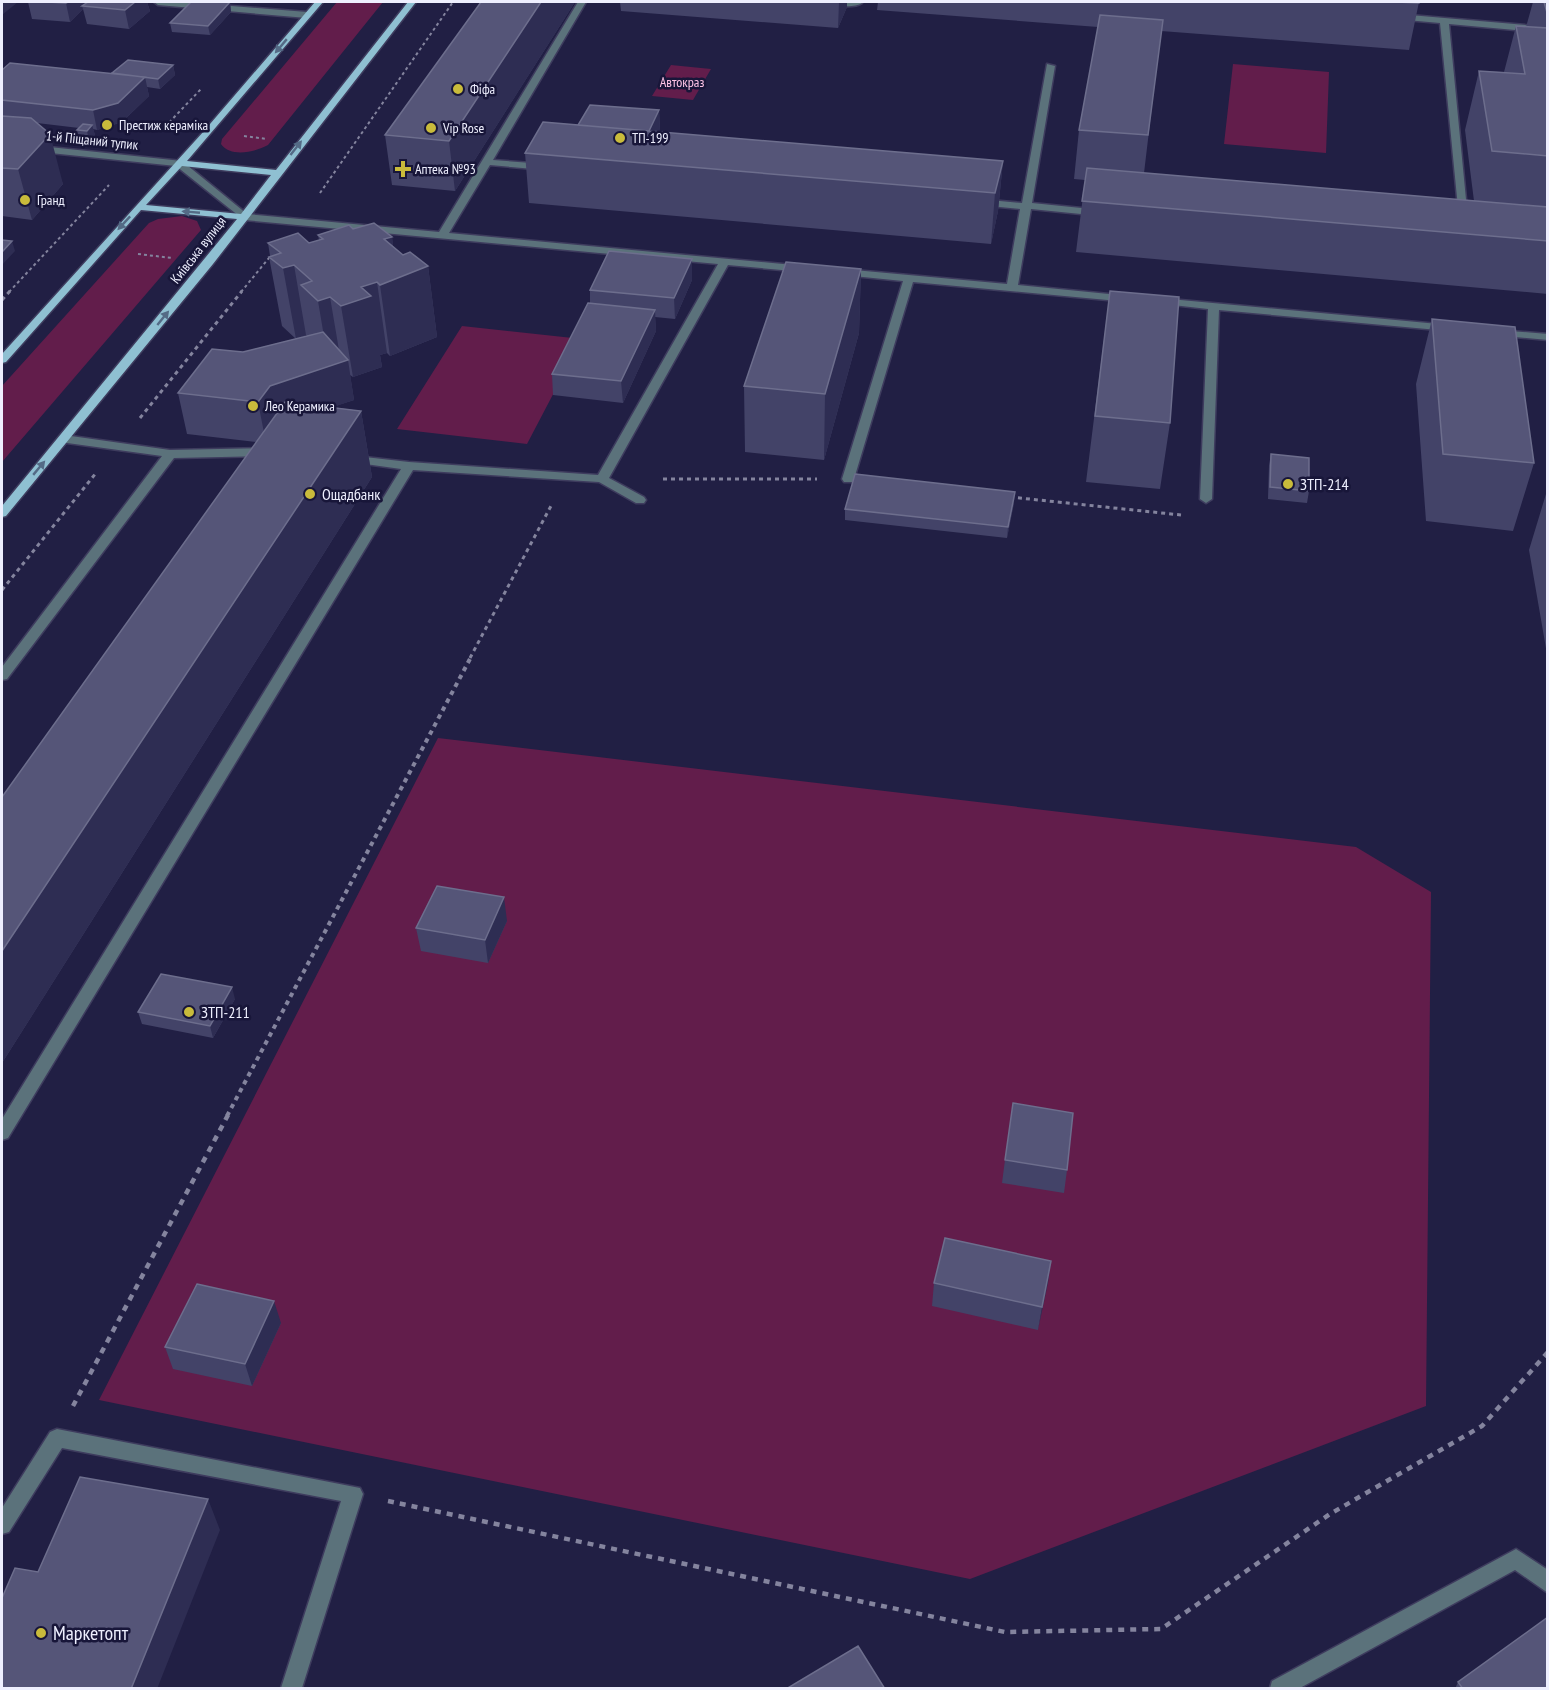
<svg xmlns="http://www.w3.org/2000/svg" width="1549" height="1690" font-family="'PT Sans Narrow',sans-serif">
	<rect width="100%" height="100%" fill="#211f44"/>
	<path fill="#621d4b" d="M337,2H383L268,145C255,152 231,158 221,144L222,139Z
		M1233,64L1329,72L1326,153L1224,144Z
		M671,65L711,69L693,100L652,96Z
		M182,216L197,221L201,230L2,462V386L149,223L158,219Z
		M462,326L582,339L527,444L397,429Z
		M438,738L1356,847L1431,892L1426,1406L970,1579L99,1400Z"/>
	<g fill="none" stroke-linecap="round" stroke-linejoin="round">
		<g stroke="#3e3c5e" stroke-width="3">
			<path id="minor" d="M154,2H182L307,12L311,15L307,18L158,5Z
				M578,2H586L493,160L545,164L550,167L545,170L490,165L449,233L804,266L809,269L804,272L728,265L609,478L644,497L646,500L644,503H636L599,482L413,470L8,1138L2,1140V1119L401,469L351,462L347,461V455L409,462L598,475L718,264L244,220L176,166L2,148V142L182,161L247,214L439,232Z
				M828,2H861L862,3C855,8 835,7 828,2Z
				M1398,14L1548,27V33L1449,24L1468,220L1459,218L1440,23L1395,19L1394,17Z
				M1047,64L1055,66L1032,203L1101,210L1106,213L1101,216L1031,209L1018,285L1129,296L1134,299L1129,302L913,282L854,479L852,482H844L842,479L903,281L843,275L838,272L843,269L1007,284L1020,209L979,205L974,202L979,199L1022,203Z
				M1159,298L1449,325L1455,328L1449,331L1219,310L1212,499L1206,503L1200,499L1208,309L1155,303L1154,301Z
				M1497,330L1548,334V340L1493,335V331Z
				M64,435L170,450L270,448L276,452L270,456L174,458L7,679L2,680V667L162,456L60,442V436Z
				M57,1429L360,1488L363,1494L302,1688H281L341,1501L62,1448L9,1532L2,1534V1508L50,1432Z
				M1516,1549L1548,1570V1593L1515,1570L1300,1688H1270L1272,1681Z"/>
		</g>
		<g stroke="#3e3c5e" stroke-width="3">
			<path id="major" d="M315,2H323L187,161L276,170L408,2H416L213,264L6,516L2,517V506L237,219L141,210L6,362L2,363V354L204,131ZM182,166L271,175L241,214L146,205Z"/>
		</g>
		<path stroke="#84849e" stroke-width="2" stroke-dasharray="3 3" stroke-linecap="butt" d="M161,131L201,89
			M244,136L267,139
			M320,193L453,2
			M138,254L172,258
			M9,292L109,185
			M241,292L273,253"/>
		<path stroke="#84849e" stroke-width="3" stroke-dasharray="4 4" stroke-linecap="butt" d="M2,300L10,291
			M140,418L242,291
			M663,479H817
			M1010,497L1181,515
			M2,590L96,473
			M470,658L552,504"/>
		<path stroke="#84849e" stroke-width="4" stroke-dasharray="4.5 4.5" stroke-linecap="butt" d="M227,1116L471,657"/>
		<path stroke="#84849e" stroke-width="4.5" stroke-dasharray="6 6" stroke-linecap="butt" d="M73,1406L228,1115
			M388,1501L1005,1632L1161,1629L1330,1514L1482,1426L1548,1352"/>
		<use href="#minor" fill="#5b727b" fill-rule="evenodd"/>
		<use href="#major" fill="#8fc0d2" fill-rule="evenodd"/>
	</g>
	<path fill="#434368" d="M28,2H85V3L88,2H147L150,11L129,29L87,24L83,9L70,22L32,19Z
		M230,2L231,12L210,35L172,32L170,23Z
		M481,2H575L455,191L392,185L385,135Z
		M620,2H847V7L838,28L621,11Z
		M878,2H1419L1409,50L1161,31L1144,173L1474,201L1465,130L1479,71L1504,72L1516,26L1526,27L1533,2H1548V294L1076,252L1085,180L1074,179L1079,130L1098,27L877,10Z
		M173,65L175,75L160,89L147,87L149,96L122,122L97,130L93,129L95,135L89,141L79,140L77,130L79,128L37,123L63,184L32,220L2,216V70L112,73Z
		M659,110L660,130L659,132L1003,161L998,211L991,244L529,203L525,153L578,125Z
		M353,229L392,237L393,247L403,255L428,266L437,337L390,356L387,353L380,355L382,367L353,377L350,375L354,400L332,407L361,411L372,477L2,1063V797L257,442L187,434L178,393L243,352L307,336L306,335L296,339L282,326L269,257L270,256L268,243H309L319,240L318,235Z
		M861,269L859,333L824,460L745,452L744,386Z
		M692,280L675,319L655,317L656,331L623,403L553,395L552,374L590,303V290Z
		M1110,291L1170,423L1160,489L1086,482Z
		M1432,319L1534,463L1513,531L1426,521L1416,384Z
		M1271,454L1309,491L1307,503L1268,499L1269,465Z
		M1546,494H1548V660L1529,550Z
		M1014,503L1007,538L845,520V509Z
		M507,921L488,963L421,951L416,928Z
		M235,999L213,1038L142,1024L138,1012Z
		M1005,1160L1067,1170L1064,1193L1002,1183Z
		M1051,1261L1038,1330L932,1306L934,1283Z
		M281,1323L252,1386L173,1369L165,1347Z
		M1458,1682L1548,1689H1455Z"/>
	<path fill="#2e2d53" d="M2,2H18L2,15Z
		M68,2H85L86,6H82L83,9L70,22L66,3Z
		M135,2H147L150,11L129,29L125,10Z
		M230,2L231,12L210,35L208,26Z
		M541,2H575L455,191L449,141Z
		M839,2H847V7L838,28Z
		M173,65L175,75L160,89L158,79Z
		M145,77L149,96L122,122L97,130L93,110Z
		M659,110L660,130L650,151L649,131Z
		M92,125L95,135L89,141L87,131Z
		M50,134L63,184L32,220L18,169Z
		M1003,161L998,211L991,244L995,193Z
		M392,237L397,278L428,266L437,337L390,356L380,285L384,239Z
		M12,241L15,251L2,265V252Z
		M692,259V280L675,319L674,298Z
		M294,265L306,335L296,339L283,268Z
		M861,269L859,333L824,460L825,394Z
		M377,282L387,353L380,355L382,367L353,377L341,306L361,287Z
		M330,297L341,362L348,360L354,400L277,426L266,443L258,402L270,386L329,366L318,301Z
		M655,310L656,331L623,403L621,381Z
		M361,411L372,477L2,1063V951Z
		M1015,492L1014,503L1007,538L1008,527Z
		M504,897L507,921L488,963L485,940Z
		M232,987L235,999L213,1038L210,1026Z
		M1051,1261L1048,1283L1038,1330L1042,1307Z
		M274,1301L281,1323L252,1386L245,1364Z
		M208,1499L220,1530L157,1689H131Z"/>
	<path fill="#555578" stroke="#6d6e8d" stroke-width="1.5" d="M47,2H68L66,3Z
		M88,2H135L125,10L82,6Z
		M191,2H230L208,26L170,23Z
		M481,2H541L449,141L385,135Z
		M1396,2H1419V3Z
		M1544,2H1548V16Z
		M1100,15L1163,20L1148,135L1079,130Z
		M1516,26L1548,28V156L1492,151L1479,71L1525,74Z
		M128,60L173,65L158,79L112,73Z
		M10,63L145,77L118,103L93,110L2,100V70Z
		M590,105L659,110L649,131L578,125Z
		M2,116L31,118L50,134L18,169L2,168Z
		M543,122L1003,161L995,193L525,153Z
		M83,124L92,125L87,131L77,130Z
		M1087,168L1548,207V241L1082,201Z
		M374,223L392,237L384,239L403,255L410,252L428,266L380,285L377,282L361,287L371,296L341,306L330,297L318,301L301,285L312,281L294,265L283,268L269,257L281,253L268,243L298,233L309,243L323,239L318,235L349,225L353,229Z
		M2,240L12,241L2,252Z
		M609,251L692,259L674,298L590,290Z
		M786,262L861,269L825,394L744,386Z
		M1110,291L1179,297L1170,423L1095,416Z
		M588,303L655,310L621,381L552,374Z
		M1432,319L1515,327L1534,463L1443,454Z
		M323,332L348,360L270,386L258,402L178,393L212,349L243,352Z
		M285,402L361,411L2,951V797Z
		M1271,454L1309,458V491L1270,487Z
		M855,474L1015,492L1008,527L845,509Z
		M437,886L504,897L485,940L416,928Z
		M161,974L232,987L210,1026L138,1012Z
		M1013,1103L1073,1113L1067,1170L1005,1160Z
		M945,1238L1051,1261L1042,1307L934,1283Z
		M197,1284L274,1301L245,1364L165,1347Z
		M80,1477L208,1499L131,1689H2V1598L15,1568L38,1572Z
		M1548,1617V1689H1463L1458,1682Z
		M858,1646L885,1689H786Z"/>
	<defs><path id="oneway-solid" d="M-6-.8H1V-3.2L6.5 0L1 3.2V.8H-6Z" transform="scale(1.5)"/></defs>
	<g fill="#546b86">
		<use href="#oneway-solid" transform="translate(281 46) rotate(130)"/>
		<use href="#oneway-solid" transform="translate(296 148) rotate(-52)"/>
		<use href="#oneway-solid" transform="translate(191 212) rotate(-175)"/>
		<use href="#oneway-solid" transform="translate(124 223) rotate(133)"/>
		<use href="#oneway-solid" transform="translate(163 318) rotate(-51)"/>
		<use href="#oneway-solid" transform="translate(39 468) rotate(-50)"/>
	</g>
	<g fill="#c9bb3b" stroke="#181639" stroke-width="2">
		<circle cx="458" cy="89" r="6"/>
		<circle cx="107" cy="125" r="6"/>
		<circle cx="431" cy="128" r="6"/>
		<circle cx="620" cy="138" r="6"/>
		<path d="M400 160h6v6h6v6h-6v6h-6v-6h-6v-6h6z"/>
		<circle cx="25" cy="200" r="6"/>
		<circle cx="253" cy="406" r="6"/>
		<circle cx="1288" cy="484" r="6"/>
		<circle cx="310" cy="494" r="6"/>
		<circle cx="189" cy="1012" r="6"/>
		<circle cx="41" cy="1633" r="6"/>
	</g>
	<g text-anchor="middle" stroke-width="5" stroke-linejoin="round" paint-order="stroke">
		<g font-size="14" fill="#fdc3e5" stroke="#181639">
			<text x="682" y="87">Автокраз</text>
		</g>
		<g font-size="14" fill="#eeeffe" stroke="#181639" text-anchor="start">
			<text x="470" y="94">Фiфа</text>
			<text x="119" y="130">Престиж кераміка</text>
			<text x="443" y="133">Vip Rose</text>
			<text x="632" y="143">ТП-199</text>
			<text x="415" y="174">Аптека №93</text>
			<text x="37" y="205">Гранд</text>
			<text x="265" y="411">Лео Керамика</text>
		</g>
		<g font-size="14" fill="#eeeffe" stroke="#181639">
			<text transform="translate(92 140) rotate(6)" y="5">1-й Піщаний тупик</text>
			<text transform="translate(198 250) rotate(-52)" y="5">Київська вулиця</text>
		</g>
		<g font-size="16" fill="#eeeffe" stroke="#181639" text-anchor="start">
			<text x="1300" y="490">ЗТП-214</text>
			<text x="322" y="500">Ощадбанк</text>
			<text x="201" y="1018">ЗТП-211</text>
		</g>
		<g font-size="20" fill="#eeeffe" stroke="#181639" text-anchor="start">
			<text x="53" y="1640">Маркетопт</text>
		</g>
	</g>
	<rect width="1549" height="1690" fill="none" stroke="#eeeffe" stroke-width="6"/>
</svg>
